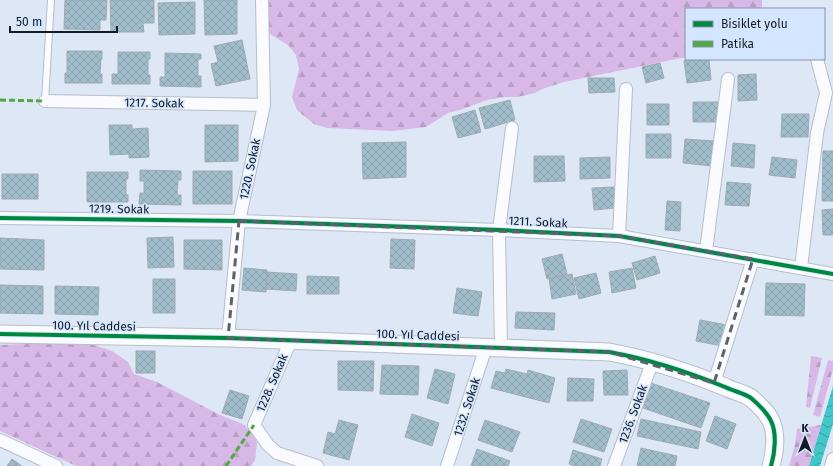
<svg xmlns="http://www.w3.org/2000/svg" width="833" height="466" font-family="'Fira Sans',sans-serif">
	<defs>
		<pattern id="forest-firs" width="22" height="20" patternUnits="userSpaceOnUse"><rect width="22" height="20" fill="#d7b8e6"/><path d="M5 1l3.5 6h-7zM16 11l3.5 6h-7z" fill="#b89ec5"/></pattern>
		<pattern id="water-waves" width="16" height="10" patternUnits="userSpaceOnUse"><rect width="16" height="10" fill="#43c6c7"/><path d="M0 5q4-4 8 0t8 0" fill="none" stroke="#37a0a1"/></pattern>
		<pattern id="building-cross-hatch" width="8" height="8" patternUnits="userSpaceOnUse"><rect width="8" height="8" fill="#a0bdcb"/><path d="M0 0l8 8M0 8l8-8" fill="none" stroke="#89a2ae"/></pattern>
	</defs>
	<rect width="100%" height="100%" fill="#dee7f5"/>
	<path fill="url(#forest-firs)" d="M269,0H762V9H686V57L564,82L542,89L535,93L517,97H505L487,100L463,109L448,113L426,127L393,131L327,128L314,124L297,110L292,97L299,69L296,55L288,45L270,34L267,29L266,7Z
		M46,343L94,345L112,351L128,362L134,374L157,382L220,415L243,424L250,431L257,442L255,460L251,466H76L0,431V345Z
		M811,356L822,358L810,408L806,407Z
		M828,360L833,361V369L820,417L813,415Z
		M821,425L809,466H789L795,445L797,429Z"/>
	<path fill="url(#water-waves)" d="M833,386V424L820,466H809Z"/>
	<path fill="url(#building-cross-hatch)" stroke="#a0aab2" d="M65,0H107L106,20H100V30L64,29Z
		M110,0H154V23H143L144,32H111Z
		M204,0H237V34L205,35Z
		M195,2V34L159,35L158,3Z
		M242,40L250,79L216,86L211,64L218,62L214,46Z
		M67,51H102V59H101L100,74H102V83H65V73H67Z
		M118,52H150V59H148V75H150V84H112V74H118Z
		M165,53L201,54V59H198V76H201V87L160,86V77H165Z
		M703,59H709L711,80L687,83L684,61Z
		M660,63L664,78L646,83L642,67Z
		M756,74L757,100L738,101V75Z
		M588,78H614L615,92L589,93Z
		M510,100L515,120L485,129L479,108Z
		M693,102H718V122H693Z
		M647,104H669V125H647Z
		M475,110L481,132L458,138L452,117Z
		M782,114H809L808,137H781Z
		M109,125H132V129L148,128L149,157L129,158V154L110,155Z
		M205,125H238V161L205,162Z
		M646,134H671V158H646Z
		M685,139L714,141L712,166L683,163Z
		M406,142V177L363,179L362,143Z
		M733,143L755,145L754,168L731,166Z
		M823,151H833V201H822Z
		M534,156H564L565,181L534,182Z
		M610,157V178L580,179V158Z
		M772,157L797,160L795,178L769,175Z
		M140,170L181,171V180H178L177,195H181V205L139,204L140,193H144V181H140Z
		M193,171H232V204H193Z
		M87,172H128V179H126V195H128V202H87Z
		M2,174H38V199H2Z
		M727,182L751,184L749,206L725,205Z
		M614,187L615,208L594,210L592,188Z
		M667,201L681,202L680,231L665,230Z
		M833,209V235H823L822,210Z
		M173,237L174,267L148,268L147,238Z
		M0,238L44,240V270L0,269Z
		M391,239L415,240L414,269L390,268Z
		M184,240H222V270L184,269Z
		M562,254L567,274L547,279L542,259Z
		M655,256L660,273L637,280L632,263Z
		M244,268L267,270L266,292L242,290Z
		M632,268L636,288L612,293L609,272Z
		M267,272L297,274L296,291L266,289Z
		M596,273L601,293L579,299L574,278Z
		M572,274L576,294L552,299L549,279Z
		M307,276L339,277V294H307Z
		M153,279H175V313H153Z
		M766,283L805,284L804,316L765,315Z
		M0,285L43,286V314L0,313Z
		M55,286L99,287L98,315L55,314Z
		M457,288L482,292L478,316L453,313Z
		M516,312L555,313L554,330L515,328Z
		M700,320L727,325L723,346L696,341Z
		M136,351H155V373H136Z
		M338,361H374L373,391L338,390Z
		M382,365L419,366L418,395L380,394Z
		M435,369L455,374L448,404L427,398Z
		M506,369L527,374L528,370L555,378L549,403L491,388L496,371L505,373Z
		M627,370L628,395H604L603,371Z
		M568,378L594,379L593,401H567Z
		M651,383L710,403L701,428L643,408Z
		M230,390L249,396L242,419L222,413Z
		M412,414L439,423L432,446L405,437Z
		M715,416L736,424L727,449L706,441Z
		M581,419L612,429L604,452L573,442Z
		M641,419L701,432L698,449L637,436Z
		M339,420L358,425L349,460L323,453L328,432L335,434Z
		M485,420L520,432L512,452L478,440Z
		M641,448L677,456L675,466H637Z
		M477,449L510,461L508,466H471Z
		M573,450L602,459L600,466H575L569,464Z
		M12,459L22,466H7Z"/>
	<g fill="none" stroke-linecap="round" stroke-linejoin="round">
		<g stroke="#b7bec9" stroke-width="8">
			<path id="lane" d="M45,101L51,0"/>
		</g>
		<g stroke="#b7bec9" stroke-width="14">
			<path id="street" d="M45,101L264,105
				M0,218L239,221L499,230L619,236L833,274
				M619,236L626,89
				M706,251L728,79
				M801,268L817,133L826,93L817,59
				M228,338L239,221L264,105L262,0
				M291,340L254,425L268,445L277,453L317,466
				M501,348L499,230L512,128
				M714,383L753,259
				M0,440L56,466
				M447,466L486,347
				M614,466L652,363
				M831,466L833,459"/>
		</g>
		<g stroke="#b7bec9" stroke-width="19">
			<path id="secondary" d="M0,334L228,338L609,352C648,359 688,372 725,387C733,391 744,393 751,398C758,404 767,412 771,421C777,433 775,453 771,466"/>
		</g>
		<use href="#lane" stroke="#fafbfe" stroke-width="6"/>
		<use href="#street" stroke="#fafbfe" stroke-width="12"/>
		<use href="#secondary" stroke="#fafbfe" stroke-width="17"/>
		<path stroke="#51a943" stroke-width="3" stroke-dasharray="6 3" stroke-linecap="butt" d="M0,100L45,101
			M226,466L254,425"/>
		<g stroke="#d4e6ff" stroke-width="6">
			<path id="cycleway" d="M0,218L239,221L499,230L619,236L833,274
				M0,334L228,338L609,352C648,359 688,372 725,387C733,391 744,393 751,398C758,404 767,412 771,421C777,433 775,453 771,466"/>
		</g>
		<use href="#cycleway" stroke="#00873e" stroke-width="4"/>
	</g>
	<path fill="none" stroke="#5b626c" stroke-width="3" stroke-dasharray="8 5" stroke-linejoin="round" d="M239,221L619,236L753,259L714,383L609,352L228,338Z"/>
	<g text-anchor="middle" stroke-width="3" stroke-linejoin="round" paint-order="stroke">
		<g font-size="12" fill="#141a23" stroke="#d4e6ff">
			<text transform="translate(154 103) rotate(1)" y="4">1217. Sokak</text>
			<text transform="translate(250 169) rotate(-78)" y="4">1220. Sokak</text>
			<text transform="translate(119 209) rotate(1)" y="4">1219. Sokak</text>
			<text transform="translate(538 222) rotate(3)" y="4">1211. Sokak</text>
			<text transform="translate(94 326) rotate(1)" y="4">100. Yıl Caddesi</text>
			<text transform="translate(418 335) rotate(2)" y="4">100. Yıl Caddesi</text>
			<text transform="translate(272 383) rotate(-67)" y="4">1228. Sokak</text>
			<text transform="translate(467 407) rotate(-72)" y="4">1232. Sokak</text>
			<text transform="translate(633 414) rotate(-70)" y="4">1236. Sokak</text>
		</g>
	</g>
	<rect x="685" y="8" width="140" height="52" fill="#d4e6ff" stroke="#8794a7"/>
	<rect x="693" y="21" width="20" height="6" fill="#00873e" stroke="#8794a7"/>
	<text x="721" y="28" font-size="12" fill="#141a23">Bisiklet yolu</text>
	<rect x="693" y="41" width="20" height="6" fill="#51a943" stroke="#8794a7"/>
	<text x="721" y="48" font-size="12" fill="#141a23">Patika</text>
	<g transform="translate(805 438)" stroke="#d4e6ff" stroke-width="3" paint-order="stroke">
	<path d="M0-3L7 15L0 10L-7 15Z" fill="#141a23"/>
	<text y="-6" font-size="11" font-weight="bold" text-anchor="middle" fill="#141a23">K</text>
	</g>
	<path d="M10 26v6h107v-6" fill="none" stroke="#141a23" stroke-width="2"/>
	<text x="16" y="26" font-size="12" fill="#141a23" stroke="#d4e6ff" stroke-width="3" paint-order="stroke">50 m</text>
</svg>
